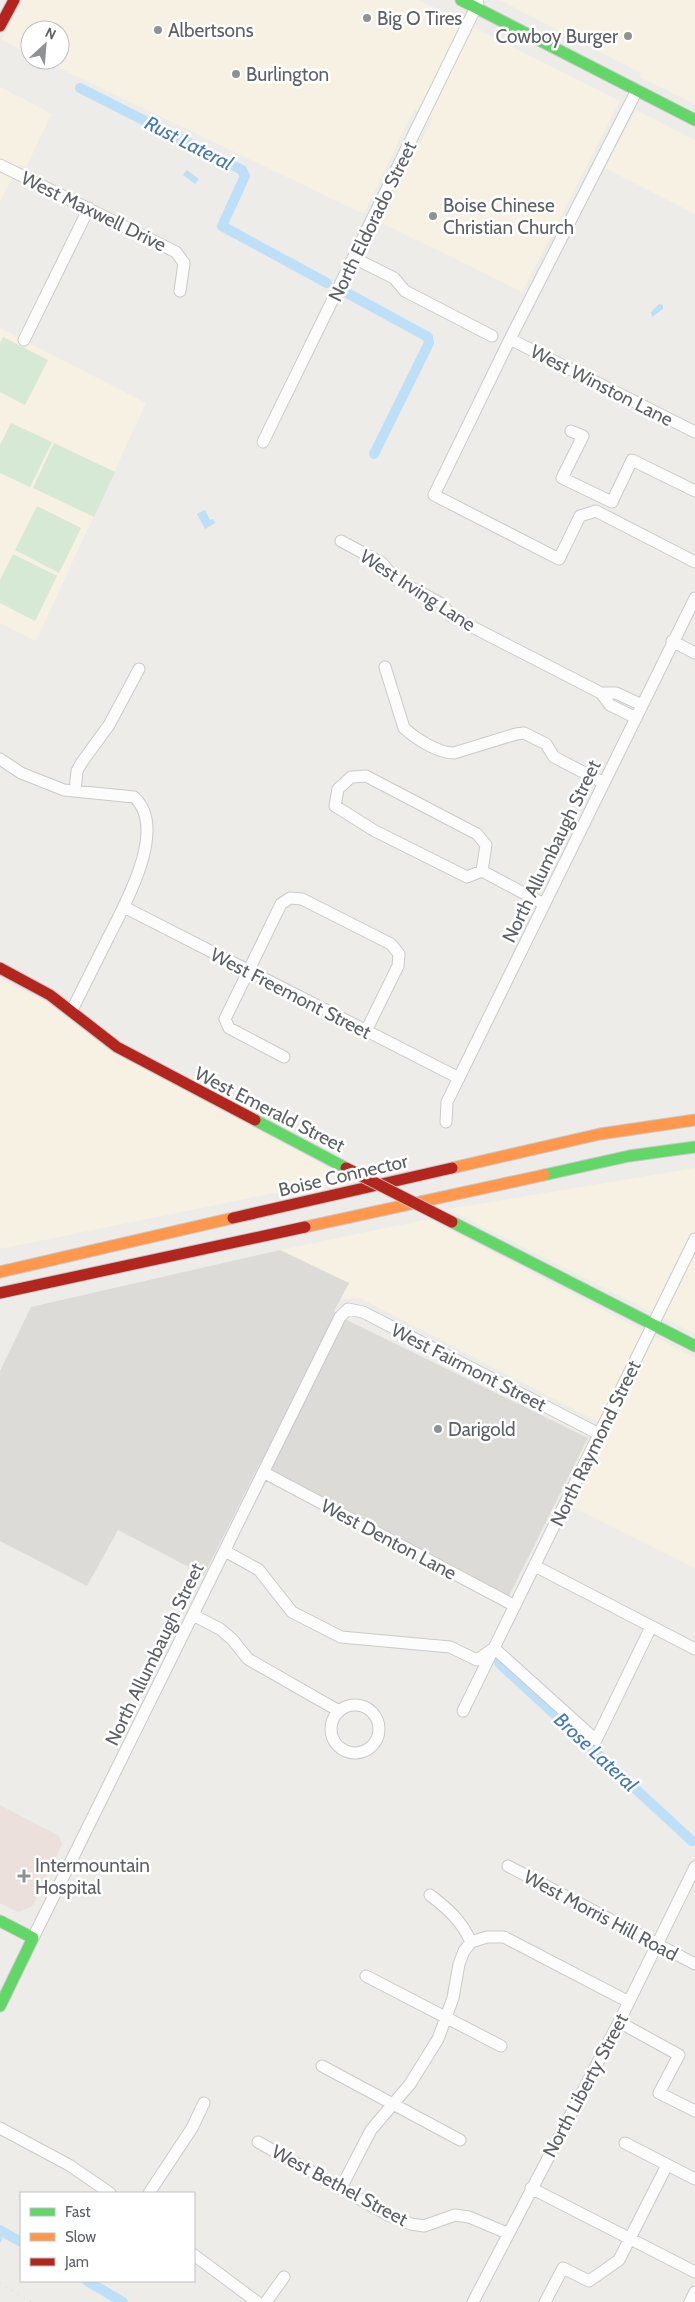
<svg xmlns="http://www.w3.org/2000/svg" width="695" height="2302" font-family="Cabin,sans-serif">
	<rect width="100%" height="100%" fill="#edece8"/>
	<path fill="#f6f1e2" d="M23,0H419L620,101L522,292L380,222L433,118L414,109L364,214L43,60H60V30H30V54L1,40Z
		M500,0H695V104L640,77L641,73Z
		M0,87L52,114L26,167L19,164L0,202Z
		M636,110L695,140V214L605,168Z
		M0,328L146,403L36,641L0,623Z
		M0,979L50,1004L107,1049L348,1178L0,1249Z
		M695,1168V1334L448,1209Z
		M429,1219L695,1358V1568L573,1507L610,1428L360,1298L341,1299L349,1283L280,1250Z"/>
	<path fill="#dddbd8" d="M280,1250L349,1283L334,1311L349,1321L588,1438L509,1596L260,1463L204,1575L118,1530L87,1586L0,1541V1371L31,1307Z"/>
	<path fill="#ece0dd" d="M0,1805L59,1836L62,1844L33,1906L18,1912L0,1903Z"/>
	<path fill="#d6e9d4" d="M3,337L48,360L25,405L0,392V343Z
		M11,423L52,442L30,487L0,473V445Z
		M54,443L115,472L94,517L33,488Z
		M37,506L81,528L59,573L15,550Z
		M13,554L57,576L35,621L0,603V580Z"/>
	<path fill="#bddff7" d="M187,170L199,179L195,184L183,175Z
		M659,304L663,305V309L652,317L651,312Z
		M205,510L210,520L213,519L215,523L205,529L197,514Z"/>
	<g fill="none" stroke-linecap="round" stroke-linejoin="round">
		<path stroke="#bddff7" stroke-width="2.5" d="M0,2241L3,2232"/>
		<path stroke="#bddff7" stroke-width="10" d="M80,88L242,170L245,176L222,226L327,283
			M347,293L428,337L429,343L374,454
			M499,1663L692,1841
			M0,2230L21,2242
			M87,2281L123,2302"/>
		<g stroke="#c9caca" stroke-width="13">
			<path id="street" d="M637,90L510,339L434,495L559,559L580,516L596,511L695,562
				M0,165L176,252L184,263L180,291
				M354,258L394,278L405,291L492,336
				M510,339L695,432
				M24,340L89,208
				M571,431L583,436L562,478L612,502L632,460L695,491
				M263,442L478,3
				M341,541L382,563L395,579L442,604L451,616L601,693
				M672,641L695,653
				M385,667L404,728C416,739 438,753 454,753L516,734L524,733L546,744L554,757L604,783
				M636,718L610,705L601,693H616L642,705
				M0,759L21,773L64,790L134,797C169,828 124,906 108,938C96,962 84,986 72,1010
				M366,776L477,834L486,845L482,871L467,877L375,831L335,806L338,789L351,777Z
				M75,791L77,771L82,762L109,725L139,669
				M482,871L544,904
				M124,907L459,1078
				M284,1057L229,1028L225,1019L281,904L290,898L302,899L391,944L399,954L398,966L366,1031
				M446,1122L447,1102L695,598
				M263,1472L515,1606
				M225,1551L259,1570L292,1612L341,1637L450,1647L477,1660L494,1648L596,1740L651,1627
				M535,1566L695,1649
				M193,1615L220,1629L232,1639L248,1659L339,1711
				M331 1729a24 24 0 1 1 48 0a24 24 0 1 1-48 0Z
				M463,1711L695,1239
				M508,1866L695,1964
				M430,1895C448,1909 461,1920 471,1942
				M33,1938L340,1317L348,1309L363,1312L599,1434
				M366,1976L501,2046
				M619,2022L679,2055L659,2093L695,2111
				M322,2066L460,2140
				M0,2128L69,2165L110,2193
				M258,2142L390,2216L411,2224L424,2226L455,2215L469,2217L507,2233
				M625,2143L695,2179
				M341,2188L371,2130L410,2084L438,2039L453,1998L459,1964L464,1951L471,1942L487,1937H504L629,2002
				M531,2188L695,2272
				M149,2193L192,2128L204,2103
				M194,2255L257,2302
				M266,2302L284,2277
				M473,2302L619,2022L695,1867
				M545,2302L563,2268L589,2281L619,2260L667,2165
				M690,2302L695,2292"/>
		</g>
		<g stroke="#c8c8c9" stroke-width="13">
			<path id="fast" d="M461,0L695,120
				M255,1120L346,1168
				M544,1175L629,1156L695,1147
				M452,1222L695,1346
				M0,1921L33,1938L0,2006"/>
		</g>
		<g stroke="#c8c8c9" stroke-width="13">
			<path id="slow" d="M452,1168L600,1134L695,1120
				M305,1227L544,1175
				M0,1272L233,1218"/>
		</g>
		<g stroke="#c8c8c9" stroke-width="13">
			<path id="jam" d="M0,26L14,0
				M0,968L50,995L117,1047L255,1120
				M233,1218L452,1168
				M0,1293L305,1227"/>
		</g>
		<use href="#street" stroke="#fcfcfc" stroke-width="11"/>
		<use href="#fast" stroke="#63d668" stroke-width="11"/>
		<use href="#slow" stroke="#ff974d" stroke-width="11"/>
		<use href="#jam" stroke="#b3261e" stroke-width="11"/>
		<path stroke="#e3e3e3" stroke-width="2.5" stroke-dasharray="1 6" stroke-linecap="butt" d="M0,2283L31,2302"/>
		<g stroke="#c8c8c9" stroke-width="13" stroke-linecap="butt">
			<path id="jam-bridge" d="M346,1168L452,1222"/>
		</g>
		<use href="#jam-bridge" stroke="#b3261e" stroke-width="11"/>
	</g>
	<g fill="#8f9294" stroke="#fff" stroke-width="2">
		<circle cx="367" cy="18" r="5"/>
		<circle cx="158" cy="30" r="5"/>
		<circle cx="628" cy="36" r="5"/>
		<circle cx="236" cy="74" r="5"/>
		<circle cx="433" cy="216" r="5"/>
		<circle cx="438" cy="1429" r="5"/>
		<path d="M21.5 1868.5h5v5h5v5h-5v5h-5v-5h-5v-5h5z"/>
	</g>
	<g text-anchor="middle" stroke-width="5" stroke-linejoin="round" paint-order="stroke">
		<g font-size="19" fill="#5d6166" stroke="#fff" text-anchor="start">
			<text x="377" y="25">Big O Tires</text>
			<text x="168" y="37">Albertsons</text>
			<text x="618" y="43" text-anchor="end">Cowboy Burger</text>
			<text x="246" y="81">Burlington</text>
			<text x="443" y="212">Boise Chinese<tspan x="443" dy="22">Christian Church</tspan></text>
			<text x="448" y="1436">Darigold</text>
			<text x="35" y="1872">Intermountain<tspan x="35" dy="22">Hospital</tspan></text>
		</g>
		<g font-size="19" fill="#5d6166" stroke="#fff">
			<text transform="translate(94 211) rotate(26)" y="7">West Maxwell Drive</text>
			<text transform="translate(372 221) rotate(-64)" y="7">North Eldorado Street</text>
			<text transform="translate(602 385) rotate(27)" y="7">West Winston Lane</text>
			<text transform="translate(418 590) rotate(33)" y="7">West Irving Lane</text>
			<text transform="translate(551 851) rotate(-64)" y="7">North Allumbaugh Street</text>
			<text transform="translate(291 993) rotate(27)" y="7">West Freemont Street</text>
			<text transform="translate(270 1109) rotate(27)" y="7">West Emerald Street</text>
			<text transform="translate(343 1175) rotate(-13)" y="7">Boise Connector</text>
			<text transform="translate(469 1367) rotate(27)" y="7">West Fairmont Street</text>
			<text transform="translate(595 1443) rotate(-64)" y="7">North Raymond Street</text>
			<text transform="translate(389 1539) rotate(28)" y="7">West Denton Lane</text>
			<text transform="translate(154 1654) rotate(-64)" y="7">North Allumbaugh Street</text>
			<text transform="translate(601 1915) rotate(28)" y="7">West Morris Hill Road</text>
			<text transform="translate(585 2085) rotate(-62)" y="7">North Liberty Street</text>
			<text transform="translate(340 2185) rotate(28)" y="7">West Bethel Street</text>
		</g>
		<g font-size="20" font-style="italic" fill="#4479b0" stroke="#fff">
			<text transform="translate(189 143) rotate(27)" y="7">Rust Lateral</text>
			<text transform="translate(596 1752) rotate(43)" y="7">Brose Lateral</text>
		</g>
	</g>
	<rect x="20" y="2192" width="175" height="90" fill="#ffffff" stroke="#bec0c2"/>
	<rect x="30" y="2208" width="25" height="8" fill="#63d668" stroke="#bec0c2"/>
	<text x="65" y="2217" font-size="15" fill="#5d6166">Fast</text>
	<rect x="30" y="2233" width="25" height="8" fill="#ff974d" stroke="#bec0c2"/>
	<text x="65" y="2242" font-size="15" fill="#5d6166">Slow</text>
	<rect x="30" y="2258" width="25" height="8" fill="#b3261e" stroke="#bec0c2"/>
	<text x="65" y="2267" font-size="15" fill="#5d6166">Jam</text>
	<g transform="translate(45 45) rotate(26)"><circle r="24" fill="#ffffff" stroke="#bec0c2"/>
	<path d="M0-4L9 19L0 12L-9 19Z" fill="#8f9294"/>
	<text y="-8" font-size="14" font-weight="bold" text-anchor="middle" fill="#5d6166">N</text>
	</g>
</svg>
